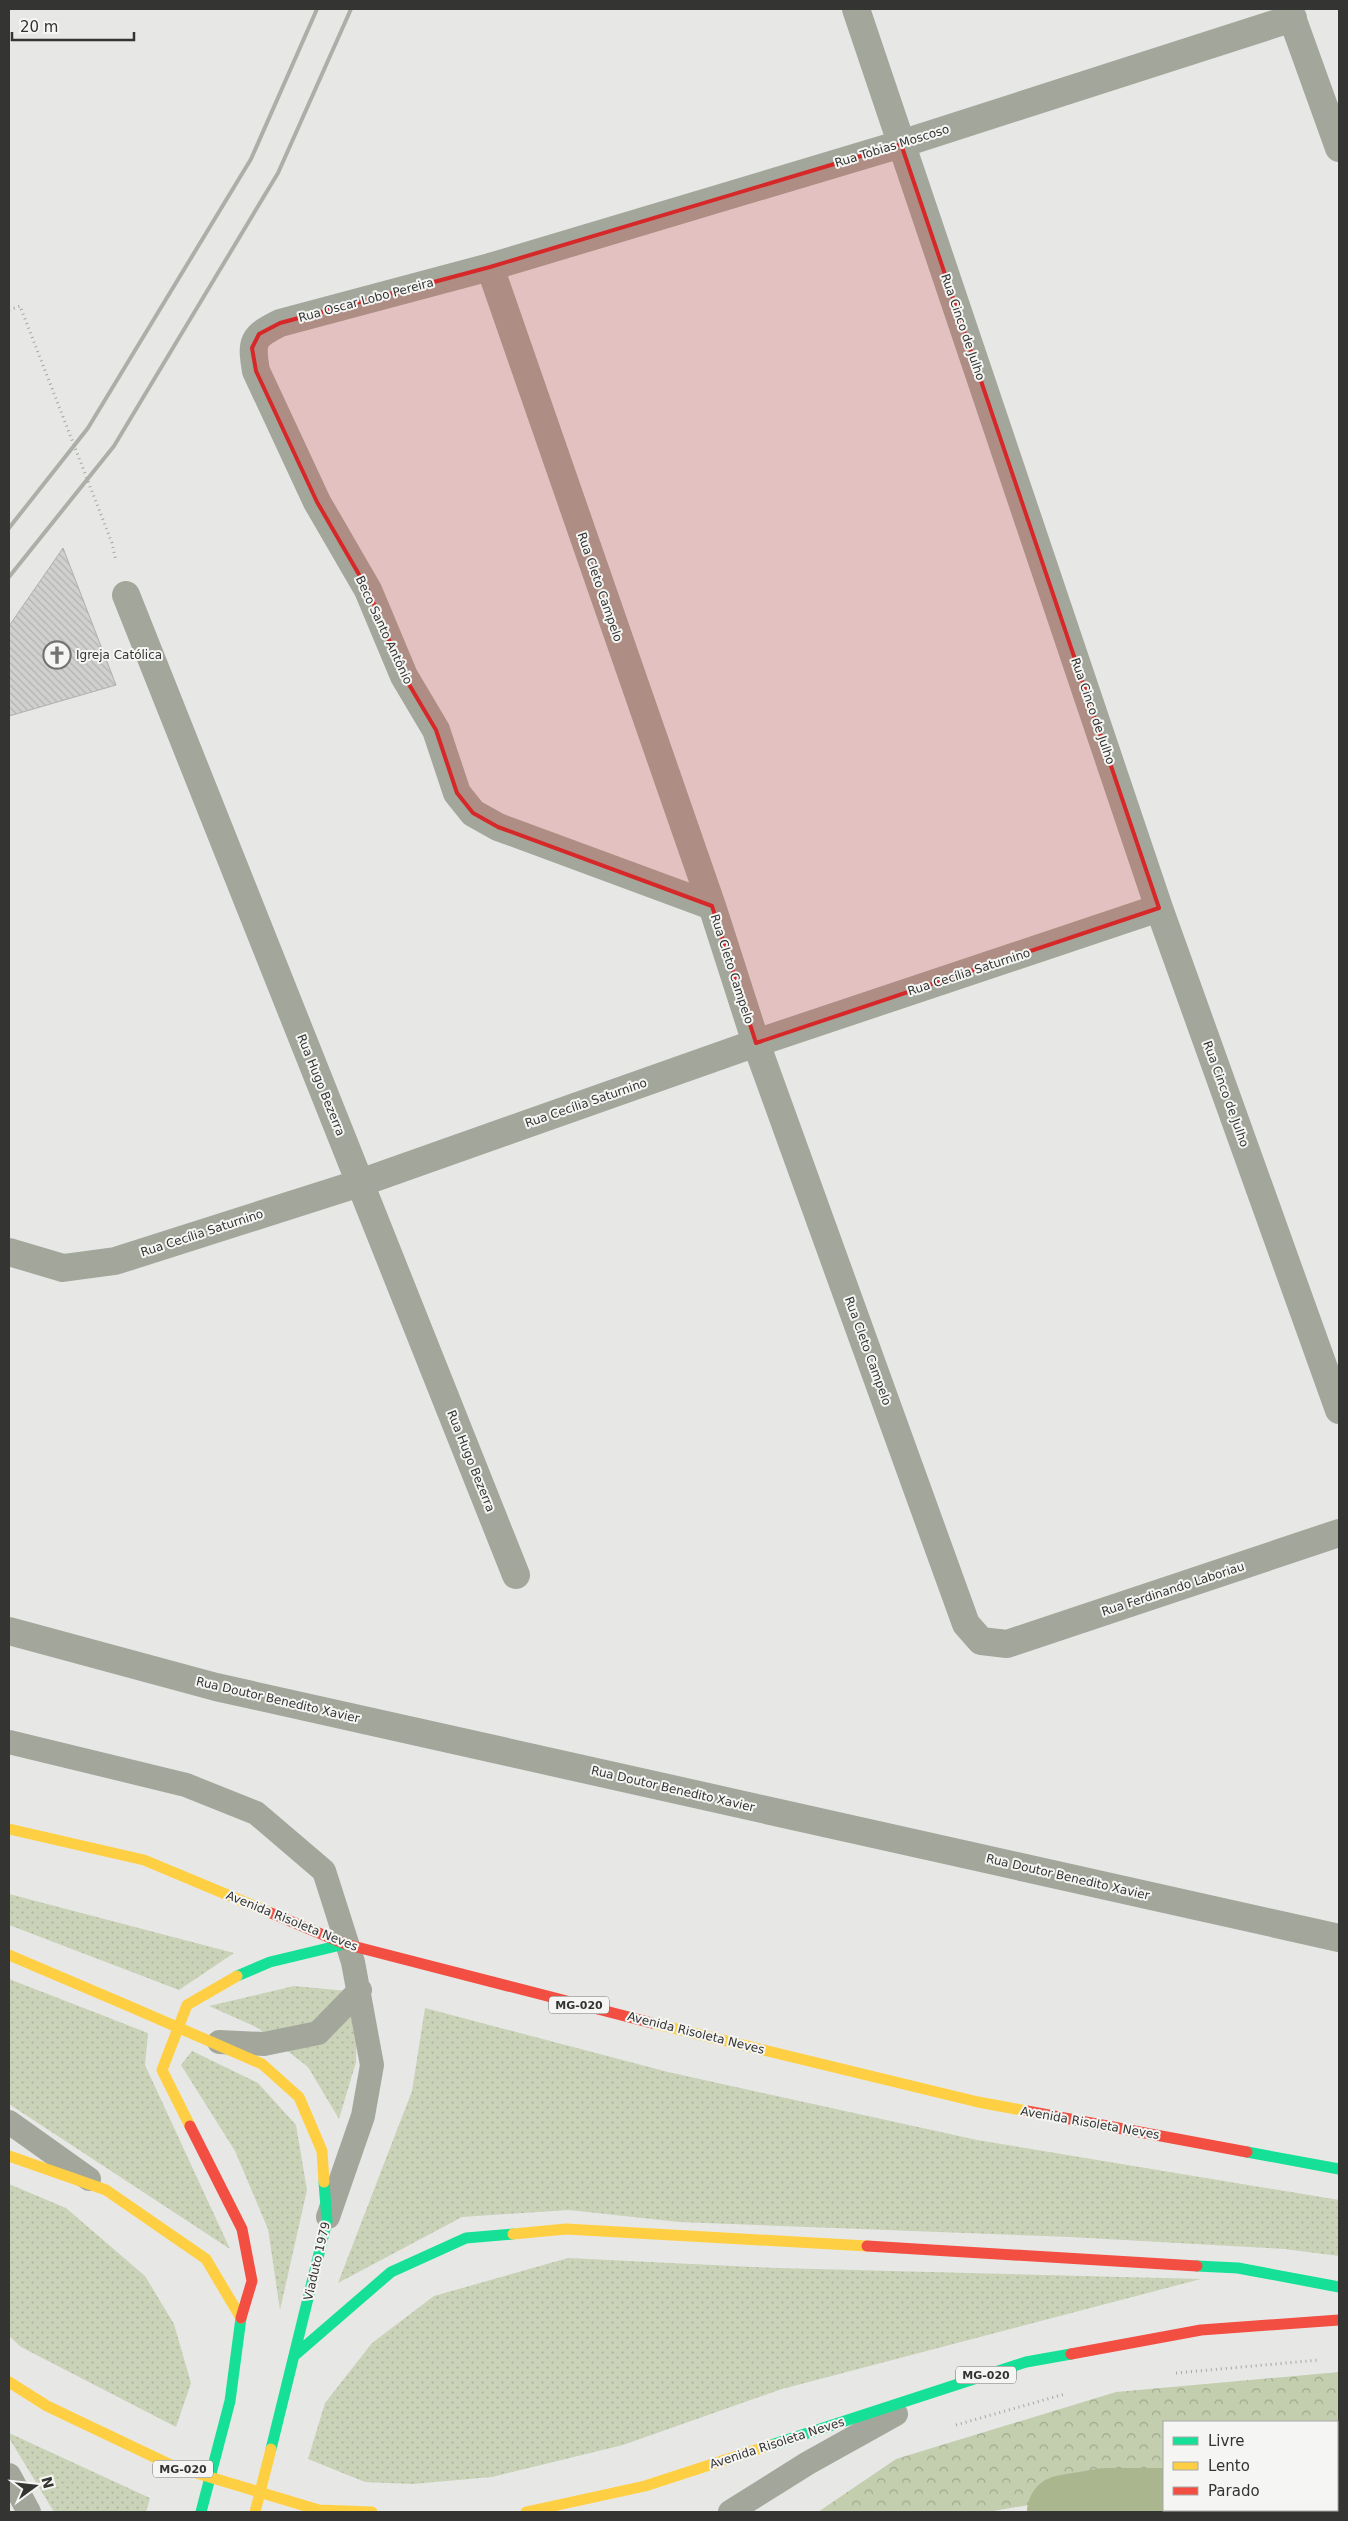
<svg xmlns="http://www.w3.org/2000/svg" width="1348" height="2521" font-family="'DejaVu Sans',sans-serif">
	<defs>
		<pattern id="grass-dots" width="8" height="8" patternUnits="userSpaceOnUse" patternTransform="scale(1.25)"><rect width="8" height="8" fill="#cad2b8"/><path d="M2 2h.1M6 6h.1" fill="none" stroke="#aeb59f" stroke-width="1.8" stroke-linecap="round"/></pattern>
		<pattern id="forest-crowns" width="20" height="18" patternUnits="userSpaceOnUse" patternTransform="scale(1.25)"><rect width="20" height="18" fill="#c3ceae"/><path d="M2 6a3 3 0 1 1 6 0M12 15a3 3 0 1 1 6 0" fill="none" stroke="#9fa88e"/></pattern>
		<pattern id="building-back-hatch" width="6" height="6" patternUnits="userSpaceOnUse" patternTransform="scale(1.25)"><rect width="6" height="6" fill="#d0d1cf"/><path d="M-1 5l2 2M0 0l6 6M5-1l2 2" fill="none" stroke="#b3b4b2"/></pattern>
	</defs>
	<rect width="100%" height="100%" fill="#e7e8e6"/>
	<path fill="url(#grass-dots)" d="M9,1894L234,1953L179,1990L9,1925Z
		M9,1979L148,2033L145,2065L230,2249L9,2104Z
		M294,1986L358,1992L356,2062L339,2119L308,2067L258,2028L209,2006Z
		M425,2008L668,2072L977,2140L1339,2200V2256L1284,2249L1070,2237L679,2222L569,2210L462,2217L338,2283L412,2091Z
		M192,2051L258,2083L296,2125L307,2190L280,2310L268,2229L235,2151L181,2065Z
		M9,2184L66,2208L145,2276L174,2324L191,2383L176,2427L21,2347L9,2336Z
		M568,2258L777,2268L1201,2279L782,2389L623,2445L492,2477L412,2484L365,2482L308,2459L325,2403L372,2343L434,2296Z
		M9,2433L150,2498L146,2512H54L9,2438Z"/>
	<path fill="url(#forest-crowns)" d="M1339,2372V2496H1337V2422H1164V2490L1122,2489L988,2512H818L896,2459L1116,2392Z"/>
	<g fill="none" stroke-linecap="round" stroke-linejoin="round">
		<path stroke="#a9b68e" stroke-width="74" d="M1337,2505H1339
			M1064,2512L1106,2505H1164"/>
	</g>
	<path fill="url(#building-back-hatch)" stroke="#b0b1af" d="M63,548L116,685L9,716V626Z"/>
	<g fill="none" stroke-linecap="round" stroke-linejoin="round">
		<path stroke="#a4a79f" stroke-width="3" stroke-dasharray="1 4" stroke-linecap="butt" d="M9,310L20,306L112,543L116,561
			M1176,2373L1319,2360
			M956,2425L1065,2394"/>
		<path stroke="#a3a79b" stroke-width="24" d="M9,1742L186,1785L256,1813L324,1871L353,1962L372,2065L363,2116L328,2217
			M219,2042L264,2044L318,2033L360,1990
			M9,2122L89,2179
			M9,2475L29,2512
			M730,2512L808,2463L896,2414"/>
		<path stroke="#a3a79b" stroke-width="28" d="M856,9L1159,908L1339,1410
			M1289,9L1339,148
			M490,267L712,906L756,1043L966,1624L981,1641L1007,1644L1339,1533
			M126,595L516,1575
			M712,906L498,827L473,813L457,793L436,730L404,676L368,590L317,502L256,371C251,341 252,337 280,323L490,267L901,144L1293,18
			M9,1252L63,1268L115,1261L360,1183L756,1043L1159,908
			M9,1631L216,1687L1339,1938"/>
		<path stroke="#16e098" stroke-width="11" d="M237,1976L270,1962L345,1944
			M1247,2152L1339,2169
			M1197,2266L1238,2268L1339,2287
			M295,2355L391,2272L466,2238L513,2234
			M771,2445L1026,2362L1071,2354
			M271,2449L327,2221L324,2182
			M201,2512L230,2401L241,2318"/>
		<path stroke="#ffcf43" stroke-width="11" d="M9,1829L144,1860L271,1913
			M9,1955L131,2007
			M131,2007L262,2064L299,2097L322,2151L324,2182
			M652,2023L978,2102L1027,2111
			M190,2126L162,2070L187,2005L237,1976
			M9,2156L106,2190L206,2259L241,2318
			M513,2234L566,2229L867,2246
			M9,2382L47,2406L173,2466L319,2510L372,2512
			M255,2512L271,2449
			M526,2512L645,2486L771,2445"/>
		<path stroke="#f24e42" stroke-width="11" d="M271,1913L345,1944L652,2023
			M1027,2111L1247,2152
			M190,2126L242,2229L252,2281L241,2318
			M867,2246L1197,2266
			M1071,2354L1201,2330L1339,2320"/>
		<path stroke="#acafa8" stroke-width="4" d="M9,528L88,428L251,159L317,9
			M9,577L114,446L278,173L351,9"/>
	</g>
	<path fill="#d62828" fill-opacity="0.2" stroke="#d62828" stroke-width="4" stroke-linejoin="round" d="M901,144L1159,908L756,1043L712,906L498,827L473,813L457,793L436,730L404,676L368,590L317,502L256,371L252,348L259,334L280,323L490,267Z"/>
	<defs>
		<g id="church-ring" transform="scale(1.4375)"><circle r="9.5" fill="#f5f6f3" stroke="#737372" stroke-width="1.5"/><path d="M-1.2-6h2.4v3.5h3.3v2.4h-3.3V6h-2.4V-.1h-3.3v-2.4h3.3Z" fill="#737372"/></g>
	</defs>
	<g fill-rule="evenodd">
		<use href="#church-ring" x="57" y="655"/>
	</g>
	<g text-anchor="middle" stroke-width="4" stroke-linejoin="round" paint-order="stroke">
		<g fill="#f5f6f3" stroke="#6e6e6d" stroke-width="1">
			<rect x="549" y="1996.5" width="60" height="17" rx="4"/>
			<rect x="956" y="2366.5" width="60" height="17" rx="4"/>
			<rect x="153" y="2460.5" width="60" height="17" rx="4"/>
		</g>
		<g font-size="11" font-weight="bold" fill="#343433">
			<text x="579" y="2009">MG-020</text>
			<text x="986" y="2379">MG-020</text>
			<text x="183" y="2473">MG-020</text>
		</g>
		<g font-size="12" fill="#343433" stroke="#f5f6f3">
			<text transform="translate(892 146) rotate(-17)" y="4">Rua Tobias Moscoso</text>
			<text transform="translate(366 300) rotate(-15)" y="4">Rua Oscar Lobo Pereira</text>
			<text transform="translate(963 327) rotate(71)" y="4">Rua Cinco de Julho</text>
			<text transform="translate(600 587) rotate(71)" y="4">Rua Cleto Campelo</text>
			<text transform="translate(384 630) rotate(65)" y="4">Beco Santo Antônio</text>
			<text transform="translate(1093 711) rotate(71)" y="4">Rua Cinco de Julho</text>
			<text transform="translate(732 969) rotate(72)" y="4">Rua Cleto Campelo</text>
			<text transform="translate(969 972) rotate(-18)" y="4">Rua Cecília Saturnino</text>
			<text transform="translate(321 1085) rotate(68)" y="4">Rua Hugo Bezerra</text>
			<text transform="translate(1226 1094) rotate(70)" y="4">Rua Cinco de Julho</text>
			<text transform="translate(586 1103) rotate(-19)" y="4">Rua Cecília Saturnino</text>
			<text transform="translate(202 1233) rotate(-18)" y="4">Rua Cecília Saturnino</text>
			<text transform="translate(868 1351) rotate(70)" y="4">Rua Cleto Campelo</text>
			<text transform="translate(471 1461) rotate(68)" y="4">Rua Hugo Bezerra</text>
			<text transform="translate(1173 1589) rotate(-18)" y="4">Rua Ferdinando Laboriau</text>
			<text transform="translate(278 1700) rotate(13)" y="4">Rua Doutor Benedito Xavier</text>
			<text transform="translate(673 1789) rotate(13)" y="4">Rua Doutor Benedito Xavier</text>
			<text transform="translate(1068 1877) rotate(13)" y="4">Rua Doutor Benedito Xavier</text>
			<text transform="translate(292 1921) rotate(22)" y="4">Avenida Risoleta Neves</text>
			<text transform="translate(696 2033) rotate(14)" y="4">Avenida Risoleta Neves</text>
			<text transform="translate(1090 2123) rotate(10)" y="4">Avenida Risoleta Neves</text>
			<text transform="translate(317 2261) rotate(-77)" y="4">Viaduto 1979</text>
			<text transform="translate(777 2443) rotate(-18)" y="4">Avenida Risoleta Neves</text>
		</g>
		<g font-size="12" fill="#343433" stroke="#f5f6f3" text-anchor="start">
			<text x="76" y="659">Igreja Católica</text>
		</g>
	</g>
	<rect width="1348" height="2521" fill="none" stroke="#343433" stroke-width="20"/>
	<rect x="1163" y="2421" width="175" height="90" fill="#f5f6f3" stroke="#a8a8a6"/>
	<rect x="1173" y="2437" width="25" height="8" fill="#16e098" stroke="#a8a8a6"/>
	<text x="1208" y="2446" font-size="15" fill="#343433">Livre</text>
	<rect x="1173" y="2462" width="25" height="8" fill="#ffcf43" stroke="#a8a8a6"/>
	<text x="1208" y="2471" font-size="15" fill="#343433">Lento</text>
	<rect x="1173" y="2487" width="25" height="8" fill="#f24e42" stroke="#a8a8a6"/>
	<text x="1208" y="2496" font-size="15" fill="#343433">Parado</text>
	<g transform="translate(35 2486) rotate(75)" stroke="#f5f6f3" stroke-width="4" paint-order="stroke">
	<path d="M0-4L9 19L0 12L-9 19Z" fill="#343433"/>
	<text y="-8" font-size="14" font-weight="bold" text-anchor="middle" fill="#343433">N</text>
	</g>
	<path d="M12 32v8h122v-8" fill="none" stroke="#343433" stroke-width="2.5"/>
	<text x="20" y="32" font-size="15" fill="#343433" stroke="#f5f6f3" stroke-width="4" paint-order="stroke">20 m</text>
</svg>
